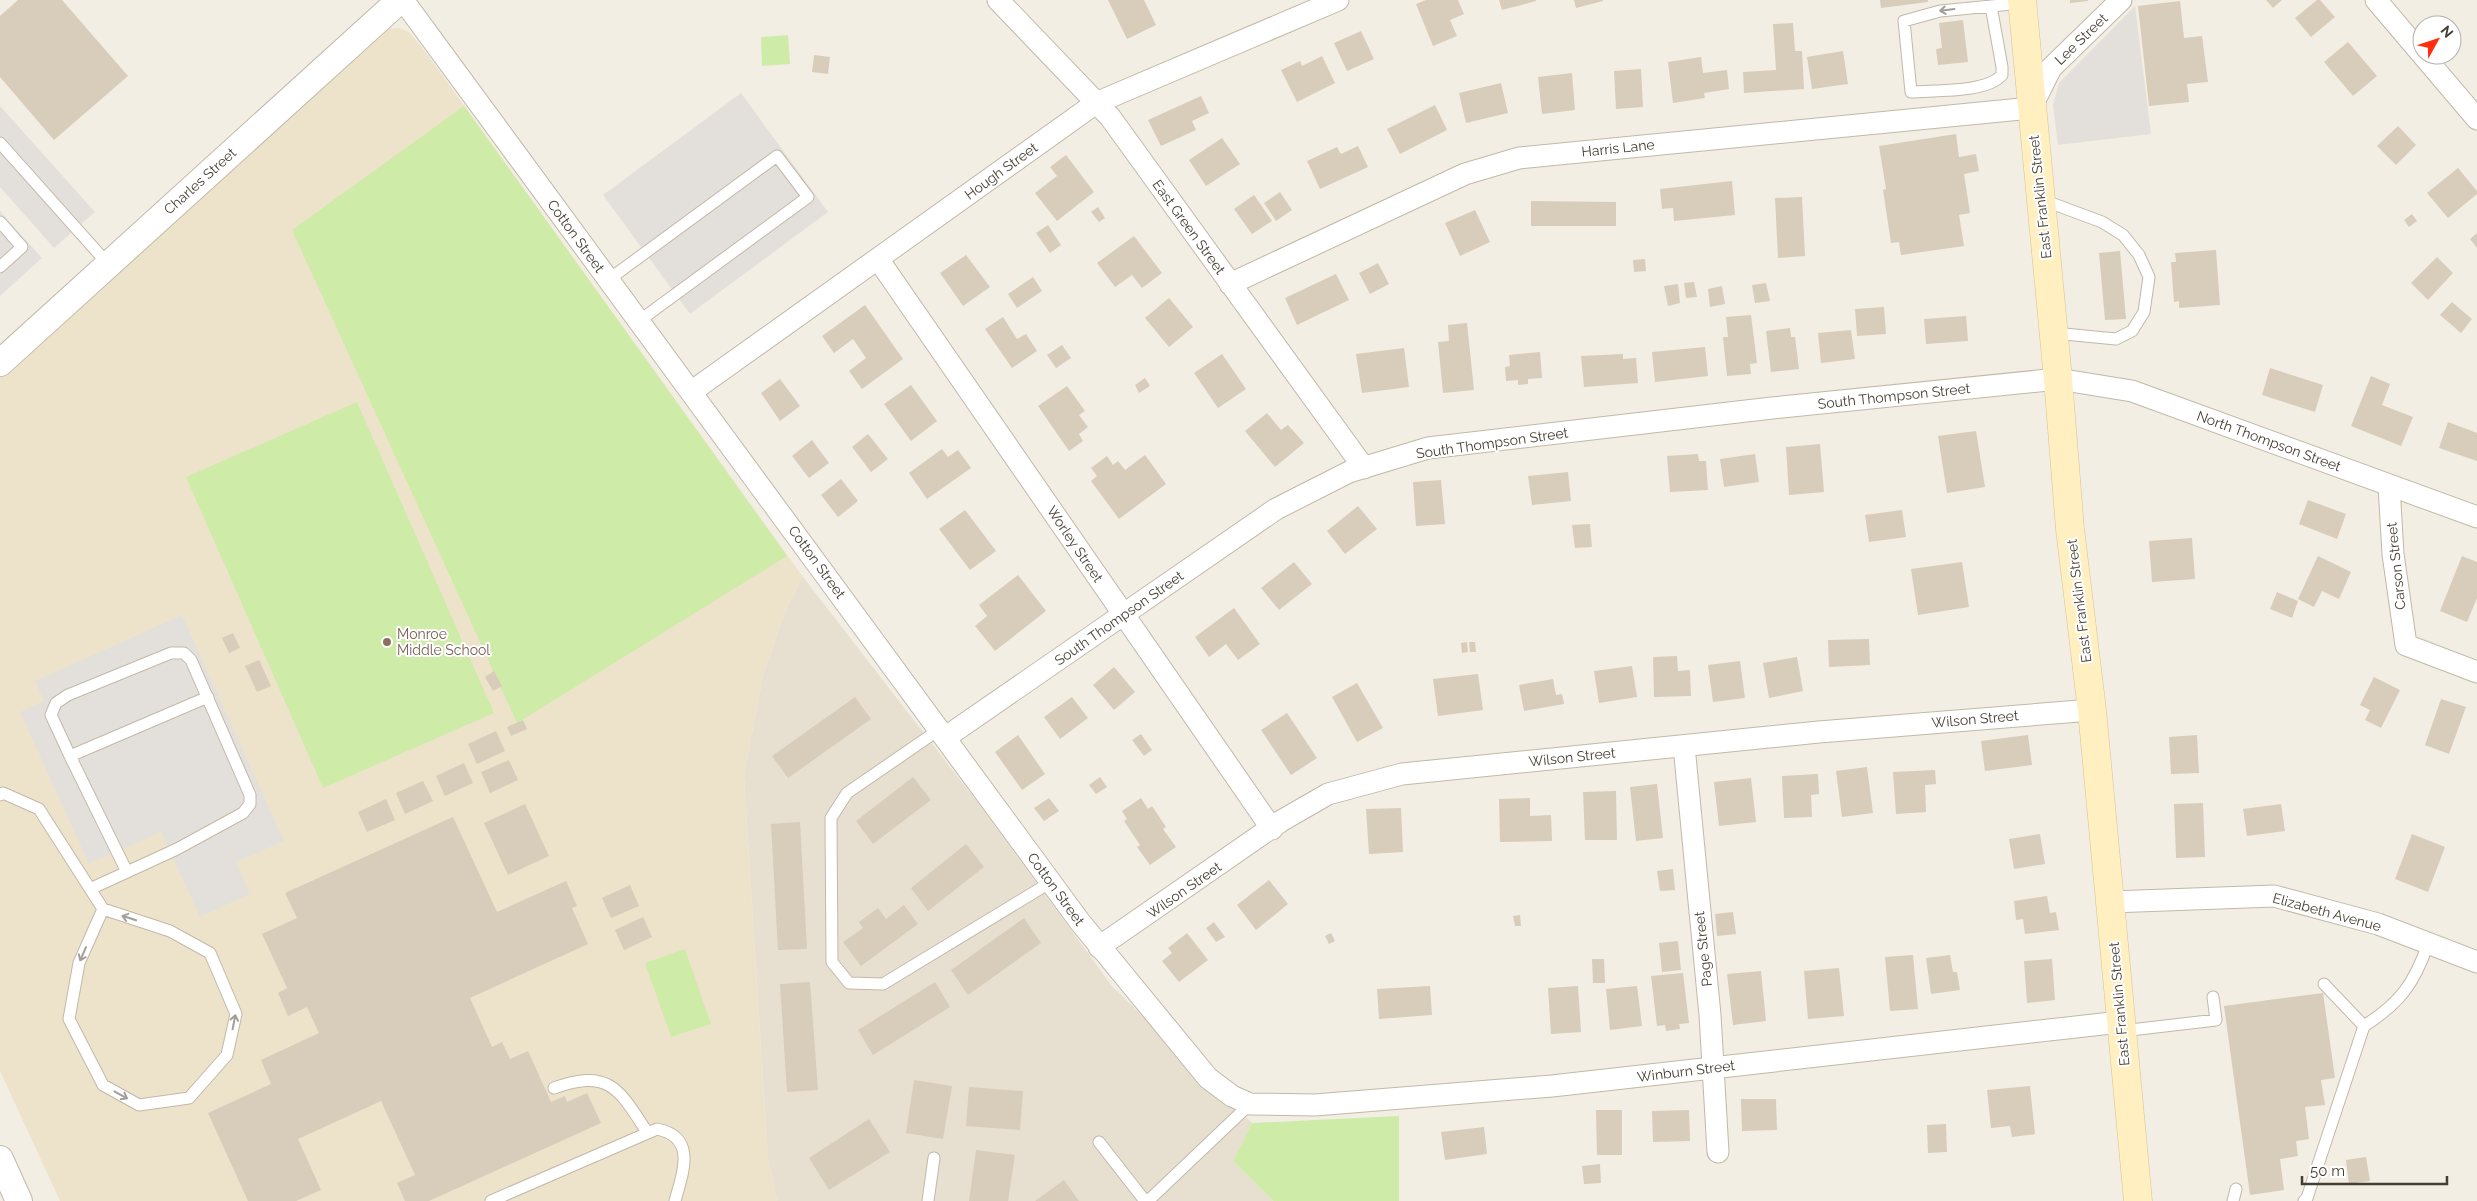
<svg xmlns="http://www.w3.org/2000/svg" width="2477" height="1201" font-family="Raleway,sans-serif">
	<rect width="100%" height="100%" fill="#f3eee3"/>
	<path fill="#e7e0d1" d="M803,577L978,803L1112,986L1252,1123L1233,1161L1273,1201H777L768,1158L744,776L763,675L786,609Z"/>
	<path fill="#ede3cb" d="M399,28L409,32L424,50L803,577L786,609L763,675L744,776L768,1158L777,1201H60L0,1071V378L375,37L385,29Z"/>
	<path fill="#ceeba8" d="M788,35L790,64L762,66L761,37Z
		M464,106L787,556L517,723L292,230Z
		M357,402L494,713L323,788L186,477Z
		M685,949L711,1024L671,1037L645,963Z
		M1399,1116V1201H1273L1233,1161L1252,1123Z"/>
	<path fill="#e3e0dc" d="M2135,6L2151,134L2058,145L2053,105L2059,83Z
		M741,93L828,212L690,314L603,195Z
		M0,106L95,212L54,248L0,187Z
		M0,211L42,258L0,296Z
		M182,615L284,841L236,862L250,894L200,917L161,832L89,864L20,712L44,701L35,681Z"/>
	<path fill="#d8ccbb" d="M18,0H62L128,76L54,140L0,77V16Z
		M1108,0H1144L1156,25L1127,39Z
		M1426,0H1458L1464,14L1450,20L1457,36L1433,46L1416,4Z
		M1499,0H1536V1L1502,10Z
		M1574,0H1603V1L1576,8Z
		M1880,0H1928V2L1881,8Z
		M2070,0H2088V1L2070,3Z
		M2266,0H2282L2273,8Z
		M2317,0H2320L2335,17L2311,37L2295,18Z
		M2180,1L2184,38L2202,36L2208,82L2187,84L2189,102L2149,106L2138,6Z
		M1963,20L1968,62L1938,65L1936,49L1942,48L1939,23Z
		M1793,23L1795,51H1802L1804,89L1744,93L1743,72L1776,70L1773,24Z
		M1361,31L1374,59L1347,71L1334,43Z
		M2348,42L2377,76L2353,96L2324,62Z
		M1843,51L1848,84L1812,89L1807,57Z
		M814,55L830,57L828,74L812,72Z
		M1322,56L1335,83L1297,102L1281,70L1300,61L1302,66Z
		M1701,57L1703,73L1727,70L1729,89L1704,93L1705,98L1673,103L1668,62Z
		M1641,69L1643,107L1616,109L1614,71Z
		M1572,73L1575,110L1542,114L1538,77Z
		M1501,83L1508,113L1466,123L1459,93Z
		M1201,96L1209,113L1192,121L1196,130L1161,146L1148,120Z
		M1435,105L1447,130L1400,154L1387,129Z
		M2398,126L2416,145L2396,165L2377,146Z
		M1956,134L1959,157L1976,154L1979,171L1964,174L1970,213L1959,215L1964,246L1901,255L1899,242L1891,243L1883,190L1886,189L1879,146Z
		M1222,138L1240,164L1206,186L1189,160Z
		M1358,146L1368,167L1320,189L1307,161L1337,147L1341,154Z
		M1066,155L1094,192L1057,221L1035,193L1057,176L1050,167Z
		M2458,168L2477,191V194L2448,218L2427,193Z
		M1732,181L1735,215L1674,221L1673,208L1662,209L1660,189Z
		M1280,192L1292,210L1276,221L1264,203Z
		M1254,195L1272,221L1252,234L1234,209Z
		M1802,197L1805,256L1778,258L1775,198Z
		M1531,201L1616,202V226H1531Z
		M1098,207L1105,218L1099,222L1091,212Z
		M1475,210L1490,242L1460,256L1445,223Z
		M2412,214L2417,221L2409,227L2404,220Z
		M1048,225L1061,245L1050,253L1036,233Z
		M2477,233V248L2470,239Z
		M1134,236L1162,273L1142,288L1132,275L1115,287L1097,263Z
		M2216,250L2220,305L2179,308V301L2174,302L2171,262H2176L2175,253Z
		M2120,251L2126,319L2105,320L2099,253Z
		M966,255L990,287L963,306L940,273Z
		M2437,257L2453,273L2428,300L2411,283Z
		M1645,259L1646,271L1634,272L1633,260Z
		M1378,263L1389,284L1370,294L1359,273Z
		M1336,274L1349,300L1297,325L1285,298Z
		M1033,277L1042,291L1017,308L1008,294Z
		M1694,282L1697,297L1686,298L1684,283Z
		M1766,283L1770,301L1755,303L1752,285Z
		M1678,284L1680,303L1668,306L1664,286Z
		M1722,286L1725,304L1710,307L1708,289Z
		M1169,298L1193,327L1169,347L1145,318Z
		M2452,302L2472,319L2461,333L2440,315Z
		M865,305L903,359L862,389L849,371L866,358L853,339L834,353L822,336Z
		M1884,307L1886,334L1857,336L1855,309Z
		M1751,315L1757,363L1750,364L1751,374L1727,376L1723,337H1728L1726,317Z
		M1966,316L1968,341L1926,344L1924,319Z
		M1003,317L1017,339L1026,334L1037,351L1012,368L985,329Z
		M1467,323L1474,390L1443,393L1438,342L1449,341L1448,325Z
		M1790,328L1791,337H1795L1799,369L1771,372L1766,331Z
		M1851,330L1855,359L1821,363L1818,333Z
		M1062,345L1071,358L1056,368L1047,355Z
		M1705,347L1708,376L1655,382L1652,352Z
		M1404,348L1409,387L1362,393L1356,354Z
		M1540,352L1542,378L1528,379V384L1518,385V380L1506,381L1505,367L1510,366L1509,355Z
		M1222,354L1246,389L1218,408L1194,373Z
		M1623,354V359L1636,358L1638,383L1584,387L1581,356Z
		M2270,368L2323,385L2315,412L2262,395Z
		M2371,376L2390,384L2382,405L2413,417L2401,446L2351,426Z
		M1145,378L1150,386L1139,393L1135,385Z
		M780,379L800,406L780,421L761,393Z
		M911,385L937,421L911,441L884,404Z
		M1067,386L1085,411L1079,415L1088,427L1079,434L1083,441L1069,451L1038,406Z
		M1267,413L1281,430L1288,425L1304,443L1275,467L1245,431Z
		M2448,422L2477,433V461L2439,448Z
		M1976,431L1985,487L1947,493L1938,436Z
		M868,434L888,459L871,472L852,447Z
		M812,440L829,463L809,478L792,456Z
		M1820,444L1824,492L1789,495L1786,447Z
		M942,449L948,457L958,450L971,468L927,499L909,473Z
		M1698,454L1699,461H1706L1708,490L1670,492L1667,456Z
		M1755,454L1759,482L1724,487L1720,459Z
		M1145,455L1166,484L1119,519L1091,481L1097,476L1091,468L1107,456L1113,465L1118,461L1125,470Z
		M1568,472L1571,501L1532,505L1528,476Z
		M841,479L858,501L838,517L821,495Z
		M1441,480L1445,524L1416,526L1413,482Z
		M2308,500L2346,514L2337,539L2299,524Z
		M1358,506L1377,529L1345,554L1327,531Z
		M965,510L996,551L970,570L939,529Z
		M1902,510L1906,537L1869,542L1865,515Z
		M1590,524L1592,547L1575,548L1572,525Z
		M2192,538L2195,579L2152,582L2149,541Z
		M2318,556L2351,572L2339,599L2322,591L2314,607L2298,599Z
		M2462,556L2477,562V598L2467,622L2440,611Z
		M1294,562L1312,584L1279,610L1261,588Z
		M1962,562L1969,607L1918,615L1911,569Z
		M1018,575L1046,611L995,651L975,626L987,616L979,605Z
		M2277,592L2298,601L2292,618L2270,609Z
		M1234,608L1260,644L1238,660L1226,644L1209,657L1195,637Z
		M233,633L240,648L229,653L222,638Z
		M1869,639L1870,665L1829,667L1828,640Z
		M1467,642L1468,652L1462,653L1461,643Z
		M1469,642H1475L1476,652H1470Z
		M1677,656L1678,671L1690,670L1691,696L1654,697L1653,657Z
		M1797,657L1803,691L1769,698L1763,663Z
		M259,660L271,686L257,692L245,666Z
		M1740,661L1745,698L1713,702L1708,665Z
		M1632,666L1637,697L1599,703L1594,671Z
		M1114,667L1135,692L1114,710L1093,685Z
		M494,671L502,686L493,691L485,677Z
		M1478,674L1483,710L1438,716L1433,679Z
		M2374,677L2400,690L2381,728L2365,720L2370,710L2360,705Z
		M1553,679L1556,695L1562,694L1564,704L1524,711L1519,685Z
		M1357,683L1383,728L1357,742L1332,697Z
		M855,697L871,719L788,778L772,756Z
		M1072,697L1088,718L1060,739L1044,717Z
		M2441,699L2466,707L2449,754L2425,745Z
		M1287,713L1317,758L1291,775L1261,730Z
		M523,720L527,729L511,736L507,727Z
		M496,731L505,751L477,764L468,744Z
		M1141,734L1152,750L1144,756L1132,740Z
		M1018,735L1045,774L1022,790L995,752Z
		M2028,735L2032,765L1985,771L1981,741Z
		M2197,735L2199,773L2171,774L2169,737Z
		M509,760L518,780L490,793L481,772Z
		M464,763L473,783L445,796L436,776Z
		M1867,767L1873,813L1842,817L1836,771Z
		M1935,770L1936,784L1925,785L1926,812L1896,814L1893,772Z
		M1818,774L1819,794L1811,795L1812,817L1784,818L1782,776Z
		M913,777L931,800L873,844L856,821Z
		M1100,777L1107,787L1096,794L1089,785Z
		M1751,778L1756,822L1719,826L1714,782Z
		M423,781L433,801L405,814L396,793Z
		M1657,784L1663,838L1636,841L1630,787Z
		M1616,791L1617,840H1585L1583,792Z
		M1049,798L1059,811L1044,821L1034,808Z
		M1141,798L1148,809L1152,806L1166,827L1163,829L1176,847L1150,865L1137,847L1140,845L1124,821L1127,819L1122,811Z
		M1530,798V816L1551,815L1552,841L1500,842L1499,799Z
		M386,799L395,820L367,832L358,812Z
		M2203,803L2205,857L2176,858L2174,804Z
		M525,804L549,856L508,875L484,823Z
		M2281,804L2285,831L2247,836L2243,809Z
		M1401,808L1403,852L1369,854L1366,809Z
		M453,817L497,912L566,881L577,906L572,908L588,944L470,998L492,1047L502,1042L510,1059L528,1051L551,1102L565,1096L567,1102L587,1093L601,1123L429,1201H405L397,1183L415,1175L381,1101L298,1139L321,1190L296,1201H248L208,1113L271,1084L261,1060L319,1033L307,1007L288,1016L278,993L287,988L262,934L297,918L285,893Z
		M800,822L807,949L778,950L771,824Z
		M2040,834L2045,864L2014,869L2009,839Z
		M2412,834L2445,847L2428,892L2395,879Z
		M966,844L984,867L928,911L911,888Z
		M1673,869L1675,890L1660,891L1657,871Z
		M1269,880L1288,904L1256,930L1237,905Z
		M630,885L639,906L611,918L602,898Z
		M2047,896L2050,913L2056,912L2059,930L2025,934L2023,919L2016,920L2014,901Z
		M904,905L918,924L861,966L843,942L863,928L859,922L878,908L886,919Z
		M1733,912L1736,934L1717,936L1715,914Z
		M1520,915L1521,926H1515L1513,916Z
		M643,917L652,937L624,950L615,930Z
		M1024,918L1041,943L968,995L951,970Z
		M1214,922L1225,937L1216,942L1206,928Z
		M1187,933L1208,960L1179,982L1162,961L1172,953L1168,948Z
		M1331,933L1335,941L1329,944L1325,936Z
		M1678,941L1681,970L1662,972L1659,943Z
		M1913,955L1918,1009L1890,1011L1885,957Z
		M1950,955L1953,972H1957L1960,990L1931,994L1926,958Z
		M1592,959H1604L1605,983H1593Z
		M2052,959L2055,1000L2027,1003L2024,961Z
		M1839,968L1844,1016L1808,1019L1804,971Z
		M1761,971L1766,1021L1733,1025L1727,974Z
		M1683,973L1689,1023L1679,1024L1680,1029L1666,1031L1665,1025L1657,1026L1651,976Z
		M810,982L818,1090L787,1092L780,984Z
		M935,982L950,1007L873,1055L858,1030Z
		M1430,986L1432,1015L1379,1019L1377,989Z
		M1578,986L1581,1032L1551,1034L1548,988Z
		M1637,986L1642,1026L1610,1030L1606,989Z
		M2323,993L2335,1078L2321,1080L2325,1105L2305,1107L2309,1139L2296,1141L2298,1156L2280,1159L2284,1190L2250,1195L2224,1006Z
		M914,1080L952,1086L943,1139L906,1133Z
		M2030,1086L2035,1134L2012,1137L2010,1126L1991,1128L1987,1090Z
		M969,1087L1023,1091L1020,1130L966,1126Z
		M1741,1099H1776L1777,1130L1742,1131Z
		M1596,1110H1622V1155H1597Z
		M1689,1110L1690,1141L1653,1142L1652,1111Z
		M869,1119L890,1152L829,1190L809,1158Z
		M1946,1124L1947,1152L1928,1153L1927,1125Z
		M1484,1127L1487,1154L1445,1160L1441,1132Z
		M976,1150L1015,1155L1008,1201H969Z
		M2366,1157L2370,1181L2349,1184L2346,1160Z
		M1600,1164L1601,1183L1584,1184L1582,1166Z
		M1064,1180L1079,1201H1035Z"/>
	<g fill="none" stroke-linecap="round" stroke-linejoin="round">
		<g stroke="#c2b8a8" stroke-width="13">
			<path id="service" d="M1991,6L2002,67V75C1986,93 1936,90 1911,92L1904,21L1940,11L2022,3
				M0,143L108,264
				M2043,200L2102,222L2123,235L2139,255L2149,277L2144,312L2132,331L2116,339L2054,333
				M0,222L22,247L0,267
				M608,280L777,156L808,197L639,321
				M940,729L847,793L831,818L832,962L849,983L883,984L1051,882
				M70,756L51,715L56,703L68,695L171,653H184L191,660L250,795V804L243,813L177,849L90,889
				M0,795L3,793L39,809L103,909L170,931L210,953L236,1014L227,1055L189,1098L139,1105L103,1085L69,1019L79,963L103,909
				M127,872L70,756L208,697
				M2364,1026C2400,1003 2414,984 2428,944
				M2122,1031L2216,1020L2213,997
				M554,1088C609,1068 619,1089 647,1132
				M1099,1142L1145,1201
				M491,1201L657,1129C697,1137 683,1172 675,1201
				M928,1201L934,1158
				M1148,1201L1250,1104
				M2233,1201L2236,1189
				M2304,1201L2307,1198L2364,1026L2324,984"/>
		</g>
		<g stroke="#c2b8a8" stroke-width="23">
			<path id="minor" d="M403,0L1080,922L1208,1078L1232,1096L1250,1104L1315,1105L1552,1086L2120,1022
				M998,0L1110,117L1364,468
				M2376,0L2477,119
				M878,259L1272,829
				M1230,284L1465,174L1519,158L2031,108L2051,68L2121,0
				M691,392L1096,103L1338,0
				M2389,486L2393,554L2406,645L2477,672
				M946,737L1276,509L1349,472L1428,448L1772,408L2058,379L2132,391L2477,517
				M1684,746L1710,1015L1718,1152
				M2111,902L2274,896L2378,924L2477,962
				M1099,947L1281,821L1328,794L1402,774L1819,732L2092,710"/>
		</g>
		<g stroke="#c2b8a8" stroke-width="28">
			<path id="tertiary" d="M0,363L400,0
				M0,1159L19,1201"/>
		</g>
		<g stroke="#d6c28f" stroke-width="29">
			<path id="secondary" d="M2022,0L2058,379L2070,529L2092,710L2138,1201"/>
		</g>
		<use href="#service" stroke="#fff" stroke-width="11"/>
		<use href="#minor" stroke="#fff" stroke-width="21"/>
		<use href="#tertiary" stroke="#fff" stroke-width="26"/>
		<use href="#secondary" stroke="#ffefc1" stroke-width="28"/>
	</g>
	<defs><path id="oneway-shaft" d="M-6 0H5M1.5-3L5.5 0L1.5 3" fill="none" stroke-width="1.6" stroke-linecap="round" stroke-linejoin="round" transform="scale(1.25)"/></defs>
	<g stroke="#a29e99">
		<use href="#oneway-shaft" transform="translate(1947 10) rotate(173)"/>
		<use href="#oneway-shaft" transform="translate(129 918) rotate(-162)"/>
		<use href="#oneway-shaft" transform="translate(83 954) rotate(114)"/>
		<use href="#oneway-shaft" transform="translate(234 1022) rotate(-79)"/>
		<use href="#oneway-shaft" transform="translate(121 1095) rotate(29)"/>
	</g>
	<circle fill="#8d6e63" stroke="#fff" stroke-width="2" cx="387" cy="642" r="5"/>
	<g text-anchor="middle" stroke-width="4" stroke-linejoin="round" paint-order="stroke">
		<g font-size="14" fill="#453e33" stroke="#fff">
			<text transform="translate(2081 39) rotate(-44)" y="5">Lee Street</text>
			<text transform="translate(1618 148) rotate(-6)" y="5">Harris Lane</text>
			<text transform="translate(1001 171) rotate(-36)" y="5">Hough Street</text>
			<text transform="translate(200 181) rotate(-42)" y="5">Charles Street</text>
			<text transform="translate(2040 197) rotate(-96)" y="5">East Franklin Street</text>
			<text transform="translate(1189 227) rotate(54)" y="5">East Green Street</text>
			<text transform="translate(576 236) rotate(54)" y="5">Cotton Street</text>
			<text transform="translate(1894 396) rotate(-6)" y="5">South Thompson Street</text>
			<text transform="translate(2269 441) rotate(20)" y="5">North Thompson Street</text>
			<text transform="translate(1492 443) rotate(-8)" y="5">South Thompson Street</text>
			<text transform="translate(1075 544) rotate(56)" y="5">Worley Street</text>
			<text transform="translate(817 562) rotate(54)" y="5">Cotton Street</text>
			<text transform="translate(2396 566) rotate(-96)" y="5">Carson Street</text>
			<text transform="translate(2079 601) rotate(-97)" y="5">East Franklin Street</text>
			<text transform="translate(1119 618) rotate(-35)" y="5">South Thompson Street</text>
			<text transform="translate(1975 719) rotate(-5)" y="5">Wilson Street</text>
			<text transform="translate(1572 757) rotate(-6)" y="5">Wilson Street</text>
			<text transform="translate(1056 889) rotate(54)" y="5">Cotton Street</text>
			<text transform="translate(1184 890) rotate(-35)" y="5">Wilson Street</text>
			<text transform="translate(2327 912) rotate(15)" y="5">Elizabeth Avenue</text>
			<text transform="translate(1703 949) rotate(-96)" y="5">Page Street</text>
			<text transform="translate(2119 1004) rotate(-95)" y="5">East Franklin Street</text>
			<text transform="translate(1686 1071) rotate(-7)" y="5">Winburn Street</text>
		</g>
		<g font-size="14" fill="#785e54" stroke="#fff" text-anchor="start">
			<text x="397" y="639">Monroe<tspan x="397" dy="16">Middle School</tspan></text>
		</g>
	</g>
	<g transform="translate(2437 40) rotate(50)"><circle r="24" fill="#ffffff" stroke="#b5b2ad"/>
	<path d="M0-4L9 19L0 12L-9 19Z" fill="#ff2e0e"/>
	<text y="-8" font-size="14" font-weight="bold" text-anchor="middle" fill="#453e33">N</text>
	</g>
	<path d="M2302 1176v8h145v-8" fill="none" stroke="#453e33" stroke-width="2.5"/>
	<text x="2310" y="1176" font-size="15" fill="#453e33" stroke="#ffffff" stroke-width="4" paint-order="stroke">50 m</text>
</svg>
